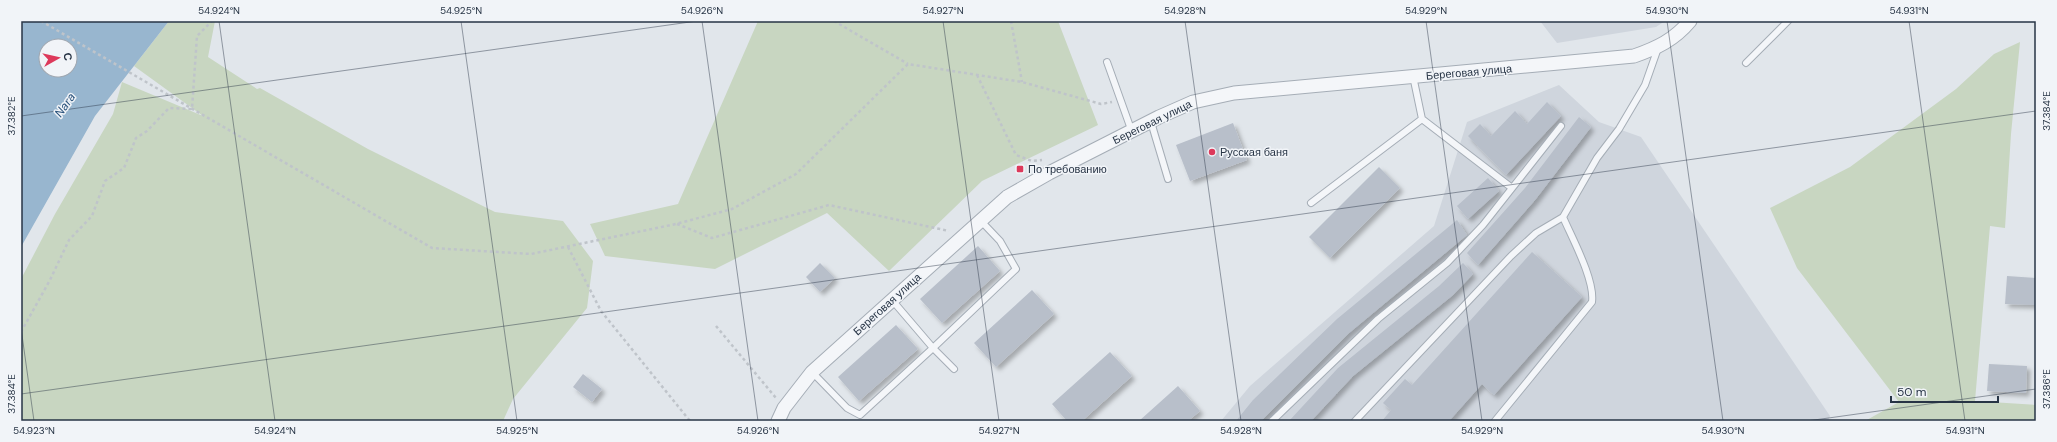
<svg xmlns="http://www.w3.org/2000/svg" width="2057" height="442" font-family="'DM Sans',sans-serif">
	<defs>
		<filter id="shadow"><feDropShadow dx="3.5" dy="3.5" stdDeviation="2" flood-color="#0004"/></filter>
	</defs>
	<rect width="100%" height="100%" fill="#e1e6eb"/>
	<path fill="#cfd5dd" d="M1540,21H1665L1656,27L1557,43Z
		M1559,85L1599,122L1641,137L1830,416L1828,421H1221L1250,386L1434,226L1467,122Z"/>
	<path fill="#c8d6c1" d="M169,21H215L208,57L257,89L260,88L368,149L495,212L563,221L593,261L587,308L513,399L503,421H21V279L55,214L113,114L122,82L203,116L134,66Z
		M758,21H1058L1098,125L982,181L889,271L827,213L715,269L605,256L590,224L678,204Z
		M2020,42L2011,134L2005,228L1990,226L1975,401L2036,405V421H1865L1899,402L1797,268L1770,208L1850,167L1956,89L1994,54Z"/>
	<path fill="#98b6cf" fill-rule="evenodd" d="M24,21H169L95,116L21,247V25ZM46,46H70V70H46Z"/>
	<path fill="#b8bfca" filter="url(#shadow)" d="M1547,102L1561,116L1506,175L1468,136L1480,124L1491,136L1515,111L1527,124Z
		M1579,117L1591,127L1535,200L1478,265L1467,253L1525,188Z
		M1233,123L1247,160L1190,181L1176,145Z
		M1379,167L1400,188L1330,258L1309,237Z
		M1488,178L1499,191L1468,219L1457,206Z
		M1457,220L1467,235L1349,333L1261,421H1236L1253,400L1337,319Z
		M978,246L1000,271L942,323L920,299Z
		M1532,252L1582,297L1494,395L1482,384L1449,421H1382L1391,410L1383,403L1405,379L1412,385Z
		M820,263L835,278L820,292L806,277Z
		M1463,263L1473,274L1453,295L1353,376L1311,421H1289L1338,368L1439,286Z
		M2007,276L2036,278V305L2005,304Z
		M1032,290L1054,314L996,367L974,343Z
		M896,325L918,349L859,401L838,377Z
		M1110,352L1132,376L1082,421H1067L1052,404Z
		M1989,364L2027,366L2026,393L1987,391Z
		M583,374L602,389L592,402L573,387Z
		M1178,386L1200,411L1188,421H1139Z"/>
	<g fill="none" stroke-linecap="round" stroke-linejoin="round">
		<g stroke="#a5adb6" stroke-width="8">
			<path id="lane" d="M1107,62L1132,132
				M1746,63L1788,21
				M1413,76L1422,119L1512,188
				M1151,122L1168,179
				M1311,203L1422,119
				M892,300L933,348L1016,269L1000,241L981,221
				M812,372L847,408L860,415L933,348L954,369
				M1272,421L1378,319L1447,263L1483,225L1561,126
				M1355,421L1511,256L1536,233L1563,217L1597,158L1619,129L1645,85L1658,48
				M1495,421L1592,302C1595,280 1572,238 1563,217"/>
		</g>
		<g stroke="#a5adb6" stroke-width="15">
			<path id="street" d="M778,421L784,408L812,372L1007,197L1049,173L1159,117L1193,102L1234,93L1634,56C1657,48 1674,40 1690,21"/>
		</g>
		<path stroke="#bfc4ca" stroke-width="2.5" stroke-dasharray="3 3" stroke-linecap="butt" d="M41,21L432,248L531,254L676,224L732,209L796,174L908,64L1022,82L1101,104L1112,102
			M834,21L908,64
			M1011,21L1022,82
			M977,75L1016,155L1032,161L1042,160
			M677,224L712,238L829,205L949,231
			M568,247L601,311L690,421
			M716,326L776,398
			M21,332L50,280L69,240L92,216L105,181L124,168L136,138L147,131L169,108L192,109L197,36L212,21"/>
		<use href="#lane" stroke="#f4f6f9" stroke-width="6"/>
		<use href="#street" stroke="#f4f6f9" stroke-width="13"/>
	</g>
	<path fill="none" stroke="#273445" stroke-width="1" stroke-opacity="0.45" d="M219,21L275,421M461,21L517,421M702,21L758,421M943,21L999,421M1185,21L1241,421M1426,21L1482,421M1667,21L1723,421M1909,21L1965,421M21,116L697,21M21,328L34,421M21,394L2036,111M1807,421L2036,389"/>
	<g fill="#dd395b" stroke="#f1f4f8" stroke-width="1.5">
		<circle cx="1212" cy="152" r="4"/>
		<rect x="1016" y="165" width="8" height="8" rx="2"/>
	</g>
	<g text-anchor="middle" stroke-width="3" stroke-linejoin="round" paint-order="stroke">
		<g font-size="11" fill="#273445" stroke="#f1f4f8">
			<text transform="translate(1469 72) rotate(-5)" y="4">Береговая улица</text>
			<text transform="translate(1152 122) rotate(-26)" y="4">Береговая улица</text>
			<text transform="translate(887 304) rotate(-42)" y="4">Береговая улица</text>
		</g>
		<g font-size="11" fill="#273445" stroke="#f1f4f8" text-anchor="start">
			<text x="1220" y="156">Русская баня</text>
			<text x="1028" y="173">По требованию</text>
		</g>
		<g font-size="12" font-style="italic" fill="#2d557e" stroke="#f1f4f8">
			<text transform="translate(65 105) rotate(-55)" y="4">Nara</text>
		</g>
	</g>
	<rect width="2057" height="442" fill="none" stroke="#f1f4f8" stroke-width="44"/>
	<g transform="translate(58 58) rotate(82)"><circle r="19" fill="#f1f4f8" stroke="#a0a7b0"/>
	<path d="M0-3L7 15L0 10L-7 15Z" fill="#dd395b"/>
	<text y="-6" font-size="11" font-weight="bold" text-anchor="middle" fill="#273445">С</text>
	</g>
	<path d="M1891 396v6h107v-6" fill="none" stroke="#273445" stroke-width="2"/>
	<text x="1897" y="396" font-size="12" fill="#273445" stroke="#f1f4f8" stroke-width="3" paint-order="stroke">50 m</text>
	<rect x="22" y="22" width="2013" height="398" fill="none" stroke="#273445" stroke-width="1.5"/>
	<g font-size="10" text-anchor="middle" fill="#273445">
		<text x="219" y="14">54.924°N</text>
		<text x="461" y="14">54.925°N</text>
		<text x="702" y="14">54.926°N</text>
		<text x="943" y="14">54.927°N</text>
		<text x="1185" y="14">54.928°N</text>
		<text x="1426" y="14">54.929°N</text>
		<text x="1667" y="14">54.930°N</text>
		<text x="1909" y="14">54.931°N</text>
		<text transform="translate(2046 111) rotate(-90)" y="4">37.384°E</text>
		<text transform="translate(11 116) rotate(-90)" y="4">37.382°E</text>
		<text transform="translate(2046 389) rotate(-90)" y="4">37.386°E</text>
		<text transform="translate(11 394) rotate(-90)" y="4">37.384°E</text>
		<text x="34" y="434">54.923°N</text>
		<text x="275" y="434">54.924°N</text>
		<text x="517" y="434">54.925°N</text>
		<text x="758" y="434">54.926°N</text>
		<text x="999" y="434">54.927°N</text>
		<text x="1241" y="434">54.928°N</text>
		<text x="1482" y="434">54.929°N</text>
		<text x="1723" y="434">54.930°N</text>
		<text x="1965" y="434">54.931°N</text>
	</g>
</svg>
